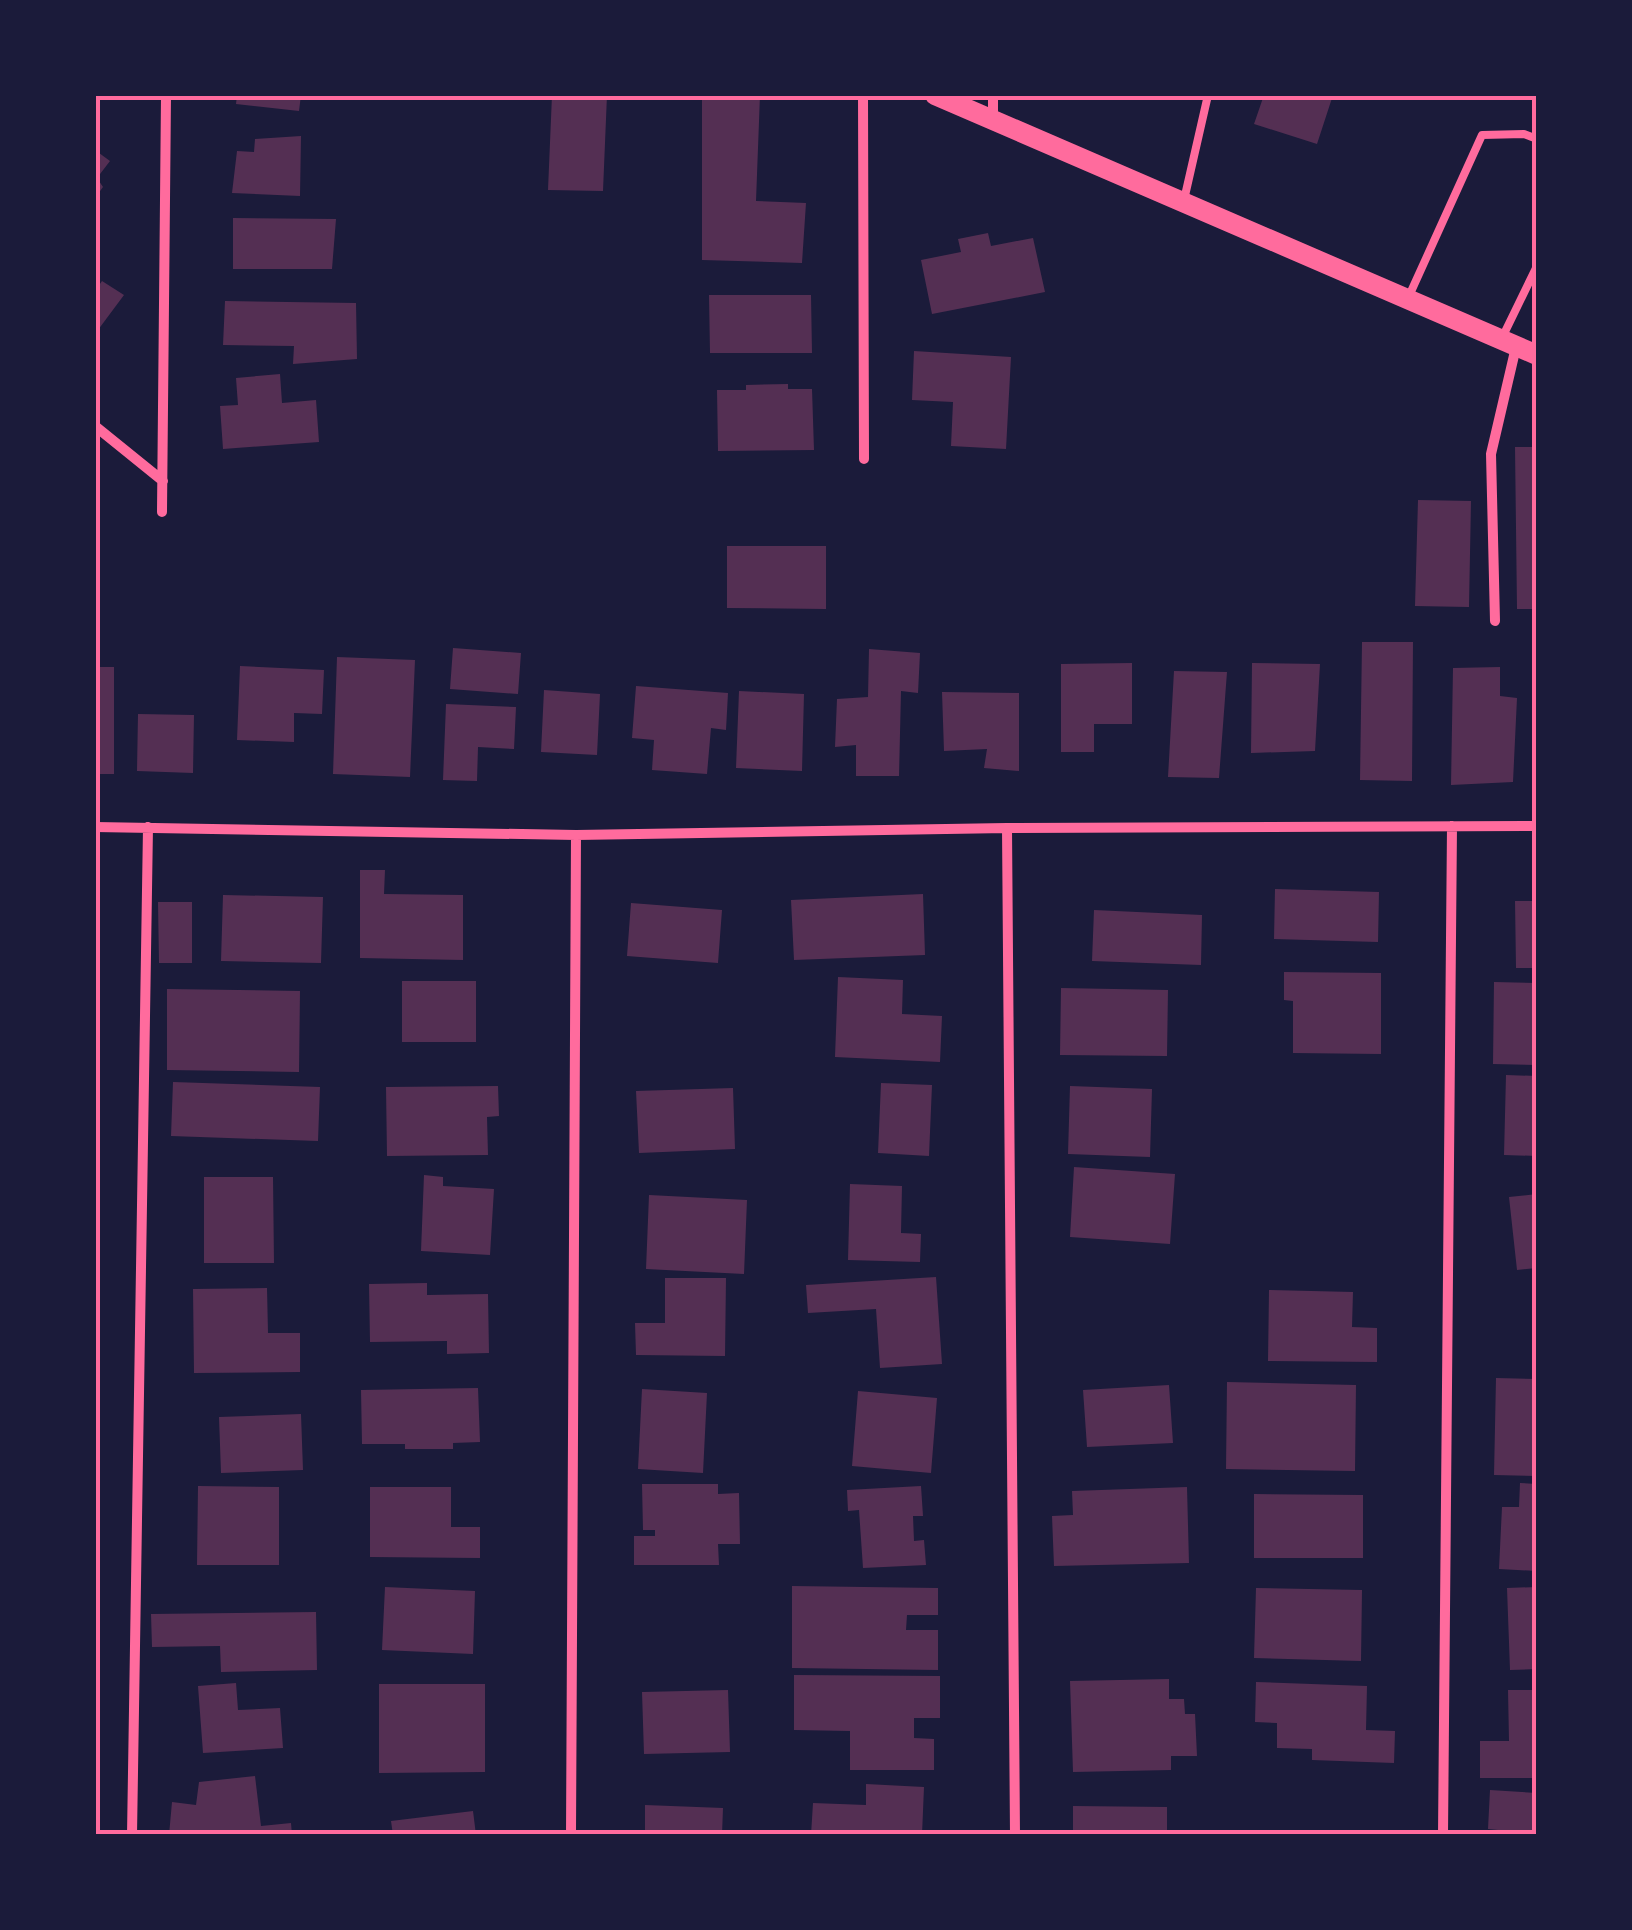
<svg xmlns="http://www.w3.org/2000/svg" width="1632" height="1930" font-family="'Fira Sans',sans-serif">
	<rect width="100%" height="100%" fill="#1b1b3a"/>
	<path fill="#542f53" d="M237,95H301L299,111L236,104Z
		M552,95H607L603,191L548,190Z
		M702,95H760L756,201L806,203L802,263L702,260Z
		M1264,95H1333L1317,144L1254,124Z
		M301,136L300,196L232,193L237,151L254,152L255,139Z
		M95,150L110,161L97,178L103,187L95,198Z
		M233,218L336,219L332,269H233Z
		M988,233L991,246L1033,238L1045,292L932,314L921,260L961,252L958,239Z
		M102,281L124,295L95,334V291Z
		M709,295H811L812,353H710Z
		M225,301L356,303L357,359L293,364L294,346L223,345Z
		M914,351L1011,357L1006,449L951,446L953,402L912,400Z
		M280,374L282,403L316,400L319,442L223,449L220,406L238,405L236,378Z
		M788,384V389H812L814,450L718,451L717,390H746V385Z
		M1515,447H1537V609H1517Z
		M1418,500L1471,501L1469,607L1415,606Z
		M727,546H826V609L727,608Z
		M1362,642H1413L1412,781L1360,780Z
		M453,648L521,653L518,694L450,689Z
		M869,649L920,653L918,693L901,691L899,776H856V745L835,747L837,699L868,697Z
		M337,657L415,660L410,777L333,774Z
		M1132,663V724H1094V752H1061V664Z
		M1252,663L1320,664L1315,751L1251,753Z
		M240,666L324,670L322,714L294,713V742L237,740Z
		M95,667H114V774H95Z
		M1500,667V696L1517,698L1513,782L1451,785L1453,668Z
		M1174,671L1227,672L1219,778L1168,777Z
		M636,686L728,693L726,730L711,728L707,774L652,770L654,740L632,738Z
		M544,690L600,694L597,755L541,752Z
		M739,691L804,694L802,771L736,768Z
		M942,692L1019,693V771L984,768L987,749L944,751Z
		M446,704L516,707L514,749L478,747L477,781L443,780Z
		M138,714L194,715L193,773L137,771Z
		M360,870H385L384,894L463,895V960L360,958Z
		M1275,889L1379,892L1378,942L1274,939Z
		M923,894L925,955L794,960L791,900Z
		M223,895L323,897L321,963L221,961Z
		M1515,901H1537V968H1516Z
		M158,902H192V963H159Z
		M631,903L722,910L718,963L627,956Z
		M1094,910L1202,915L1201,965L1092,961Z
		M1284,972L1381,973V1054L1293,1053V1001L1284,1000Z
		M838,977L903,980L902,1014L942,1016L940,1062L835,1057Z
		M402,981H476V1042H402Z
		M1494,982L1537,983V1065L1493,1064Z
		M1061,988L1168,990L1167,1056L1060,1055Z
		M167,989L300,991L299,1072L167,1070Z
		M1506,1075L1537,1076V1156L1504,1155Z
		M173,1082L320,1087L318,1141L171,1136Z
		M881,1083L932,1085L929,1156L878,1153Z
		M498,1086L499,1116L487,1117L488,1155L387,1156L386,1087Z
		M1070,1086L1152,1089L1150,1157L1068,1154Z
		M733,1088L735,1149L639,1153L636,1091Z
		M1074,1167L1175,1174L1170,1244L1070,1237Z
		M424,1175L443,1177V1186L494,1189L490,1255L421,1251Z
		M204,1177H273L274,1263H204Z
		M850,1184L902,1186L901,1233L921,1234L920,1262L848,1260Z
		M1537,1194V1268L1517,1270L1509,1197Z
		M649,1195L747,1200L744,1274L646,1269Z
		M936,1277L942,1364L880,1368L876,1309L808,1313L806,1285Z
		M665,1278H726L725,1356L636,1355L635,1323H665Z
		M427,1283V1295L488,1294L489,1353L447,1354V1341L370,1342L369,1284Z
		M267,1288L268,1333H300V1372L194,1373L193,1289Z
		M1269,1290L1353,1292L1352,1327L1377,1328V1362L1268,1361Z
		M1496,1378L1537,1379V1476L1494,1475Z
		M1227,1382L1356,1385L1355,1471L1226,1469Z
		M1169,1385L1173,1443L1087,1447L1083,1390Z
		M478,1388L480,1442L453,1443V1449H405V1444H362L361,1390Z
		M642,1389L707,1393L703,1473L638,1469Z
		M858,1391L937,1398L931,1473L852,1466Z
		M301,1414L303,1470L221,1473L219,1417Z
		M1520,1483L1537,1484V1571L1499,1569L1502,1507H1519Z
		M642,1484H718V1494L739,1493L740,1544H718L719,1565H634V1536H655V1530H643Z
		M198,1486L279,1487V1565H197Z
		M921,1486L923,1516H913L914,1541L924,1540L926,1565L863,1568L859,1510L848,1511L847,1490Z
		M370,1487H451V1527H480V1558L370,1557Z
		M1187,1487L1189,1563L1054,1566L1052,1516L1073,1515L1072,1491Z
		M1254,1494L1363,1495V1558H1254Z
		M792,1586L938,1588V1615H907L906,1630H938V1670L792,1668Z
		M385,1587L475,1591L473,1654L382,1650Z
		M1537,1587V1669L1510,1670L1507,1588Z
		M1256,1588L1362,1590L1361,1661L1254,1658Z
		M316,1612L317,1670L221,1672L220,1646L152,1647L151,1614Z
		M794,1675L940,1676V1718H914V1738L934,1739V1770H850V1731L794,1730Z
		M1169,1679V1699H1184L1185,1714H1195L1197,1756H1171V1770L1073,1772L1070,1681Z
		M1256,1682L1367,1686L1366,1730L1395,1731L1394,1763L1312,1760V1749L1277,1748V1723L1255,1722Z
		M236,1683L238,1710L280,1708L283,1748L203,1753L198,1686Z
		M379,1684H485V1772L379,1773Z
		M728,1690L730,1752L644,1754L642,1692Z
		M1508,1690H1537V1778H1480V1741H1509Z
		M255,1776L261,1826L291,1823L292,1835H169L172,1802L196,1805L199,1782Z
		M866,1784L924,1787L922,1835H811L813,1803L866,1805Z
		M1490,1790L1537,1793V1835H1497L1498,1830L1488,1829Z
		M645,1805L723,1808L722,1835H645Z
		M1073,1806L1167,1807V1835H1073Z
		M473,1811L476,1835H393L391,1821Z"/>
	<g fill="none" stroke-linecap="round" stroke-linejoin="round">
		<path stroke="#ff6b9d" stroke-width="8" d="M1184,200L1208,95
			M1409,296L1482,135L1524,134L1537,139
			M1502,338L1537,266"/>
		<path stroke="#ff6b9d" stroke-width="10" d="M863,95L864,459
			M993,95V119
			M95,426L163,481
			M162,512L166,95
			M1495,621L1491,454L1516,347
			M95,827L576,835L1007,828L1537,826
			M1007,828L1015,1835
			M132,1835L148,827
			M571,1835L576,835
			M1443,1835L1452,826"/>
		<path stroke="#ff6b9d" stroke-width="20" d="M935,95L1537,355"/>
	</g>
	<rect width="1632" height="1930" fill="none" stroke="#1b1b3a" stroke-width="195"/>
	<rect x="98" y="98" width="1436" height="1734" fill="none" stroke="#ff6b9d" stroke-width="4"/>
</svg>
